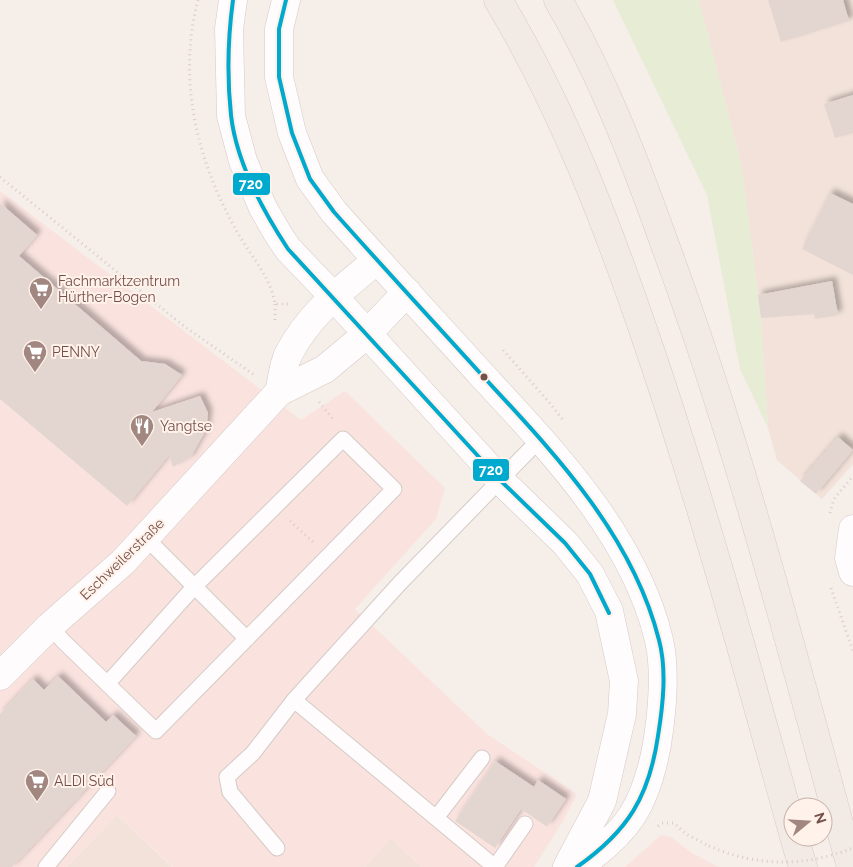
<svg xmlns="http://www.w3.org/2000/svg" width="853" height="867" font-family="Raleway,sans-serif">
	<defs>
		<filter id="shadow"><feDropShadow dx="4.5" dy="-4.5" stdDeviation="2.5" flood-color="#0004"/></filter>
	</defs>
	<rect width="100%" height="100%" fill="#f6eee9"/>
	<path fill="#f2e2d9" d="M699,0H853V464L822,499L777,460L768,428L761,318L742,168Z
		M117,815L124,822L172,867H67Z
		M391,838L421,867H365Z"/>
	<path fill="#fae3df" d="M0,191L301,420L345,391L445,488L436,519L355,609L487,734L577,794L563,821L534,867H421L391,839L365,867H173L117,815L67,867H0Z
		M661,835L671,837L692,853L718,867H625Z"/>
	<path fill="#e7ecd4" d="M613,0H699L742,168L761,318L768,428L740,369L707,195Z"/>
	<path fill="#e3d5d0" filter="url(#shadow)" d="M768,0H843L849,21L781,42Z
		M853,95V133L835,138L824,104Z
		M830,193L853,204V275L802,249Z
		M0,203L37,235L19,256L141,361L165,364L182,375L152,412L200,396L208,413L206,430L190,458L173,467L169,455L127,506L0,399Z
		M832,281L838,315L815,319L814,314L761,318L758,295Z
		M838,437L853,450L816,494L800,481Z
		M58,676L106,722L113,715L136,736L12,867H0V714L33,679L44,690Z
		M495,761L534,787L538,780L566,799L547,827L521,809L495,848L455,821Z"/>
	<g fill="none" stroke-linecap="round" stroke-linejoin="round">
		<g stroke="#d5cac6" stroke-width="17">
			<path id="service" d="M146,538L247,639
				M50,626L63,641L156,731L394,489L343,439L194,587L108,683
				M294,700L400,583L540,439
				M436,818L482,758
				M277,848L230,792L227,777L253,753L294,700L495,867
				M46,867L108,791
				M495,867L525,824"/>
		</g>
		<g stroke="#d5cac6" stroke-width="29">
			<path id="minor" d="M279,392C282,380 283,366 288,355C309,314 343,288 377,260
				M853,529L849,558L853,572
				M0,676L50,626L123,562L279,392L325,369L367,334L407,292"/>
		</g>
		<g stroke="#d6c9c6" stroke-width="29">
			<path id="secondary" d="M233,0L229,29L231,116L243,161L263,208L278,234L288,249L333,296L501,481L565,543L590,574L609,611L624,681L622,714L602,801L567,867
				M286,0L279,29V77L292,133L310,179L334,212C382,266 431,319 480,373C551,450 634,535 659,640C666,670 662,714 657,744C646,805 628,833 577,867"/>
		</g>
		<g stroke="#d8cbc8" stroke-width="29">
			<path id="primary" d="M498,0C564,110 609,229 650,350C704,509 748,671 793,833
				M558,0C603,77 635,161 665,245C740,447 794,659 851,867
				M794,837L803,867"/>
		</g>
		<path stroke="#d8ccc9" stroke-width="3" stroke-dasharray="1 4" stroke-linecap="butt" d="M198,0C177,80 197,160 236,230C249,254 271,277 275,304H290
			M0,177L185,327L256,376
			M275,304V323
			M503,350L549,402L563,420
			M319,402L334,420
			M830,513L834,499L853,476
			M290,521L313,542
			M831,588L853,651
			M658,826L662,823H674L686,834L709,846"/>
		<use href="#service" stroke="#fefcfc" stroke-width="15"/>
		<use href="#minor" stroke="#fefcfc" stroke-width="28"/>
		<use href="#secondary" stroke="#fefcfc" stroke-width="28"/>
		<use href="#primary" stroke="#f2eae5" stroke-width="28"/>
		<path stroke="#d8ccc9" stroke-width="3" stroke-dasharray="1 4" stroke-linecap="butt" d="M709,846C757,867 805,867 853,848"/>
		<g stroke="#fff2ea" stroke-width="8">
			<path id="bus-1" d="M233,0C228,37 227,78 231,115C236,161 263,211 288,249L501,481L565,543L590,574L609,613
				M286,0L279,29V77L292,133L310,179L334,212C382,266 431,319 480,373C552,451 632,533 659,640C667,670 663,705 658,736C649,797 628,831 577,867"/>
		</g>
		<use href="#bus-1" stroke="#00a9ce" stroke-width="4"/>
	</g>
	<defs>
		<g id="supermarket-pin" transform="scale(1.25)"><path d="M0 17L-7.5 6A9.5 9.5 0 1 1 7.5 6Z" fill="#a28781" stroke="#fff2ea"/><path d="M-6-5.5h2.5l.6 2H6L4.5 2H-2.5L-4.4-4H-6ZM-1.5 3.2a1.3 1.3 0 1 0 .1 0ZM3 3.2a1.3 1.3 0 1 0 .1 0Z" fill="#fff"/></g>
		<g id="restaurant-pin" transform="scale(1.25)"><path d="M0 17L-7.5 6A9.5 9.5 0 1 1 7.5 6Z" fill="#a28781" stroke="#fff2ea"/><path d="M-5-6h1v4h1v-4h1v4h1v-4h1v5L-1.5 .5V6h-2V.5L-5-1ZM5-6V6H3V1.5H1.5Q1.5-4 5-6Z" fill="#fff"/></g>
	</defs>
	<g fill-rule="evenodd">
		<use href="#supermarket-pin" x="41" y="289"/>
		<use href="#supermarket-pin" x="35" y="352"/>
		<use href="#restaurant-pin" x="142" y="426"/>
		<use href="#supermarket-pin" x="37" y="781"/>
	</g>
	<circle fill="#754f49" stroke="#fff2ea" stroke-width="2" cx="484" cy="377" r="4.5"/>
	<g text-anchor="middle" stroke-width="4" stroke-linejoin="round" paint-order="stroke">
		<g font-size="14" fill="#754f49" stroke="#fff2ea" text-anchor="start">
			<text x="58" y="286">Fachmarktzentrum<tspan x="58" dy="16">Hürther-Bogen</tspan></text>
			<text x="52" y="357">PENNY</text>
			<text x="160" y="431">Yangtse</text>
			<text x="54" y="786">ALDI Süd</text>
		</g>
		<g font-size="14" fill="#754f49" stroke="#fff2ea">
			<text transform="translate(122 559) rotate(-44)" y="5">Eschweilerstraße</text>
		</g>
	</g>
	<g stroke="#fff2ea" stroke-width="2">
		<rect x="232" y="172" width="39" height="24" rx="5" fill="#00a9ce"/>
		<rect x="472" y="458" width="38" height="24" rx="5" fill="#00a9ce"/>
	</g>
	<g font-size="14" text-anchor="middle" font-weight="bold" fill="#fff">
		<text x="251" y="189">720</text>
		<text x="491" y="475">720</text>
	</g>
	<g transform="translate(808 822) rotate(72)"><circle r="24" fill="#fff2ea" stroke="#c8b1aa"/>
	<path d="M0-4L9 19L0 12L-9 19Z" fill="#a28781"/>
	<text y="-8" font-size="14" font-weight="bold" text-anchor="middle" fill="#754f49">N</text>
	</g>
</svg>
